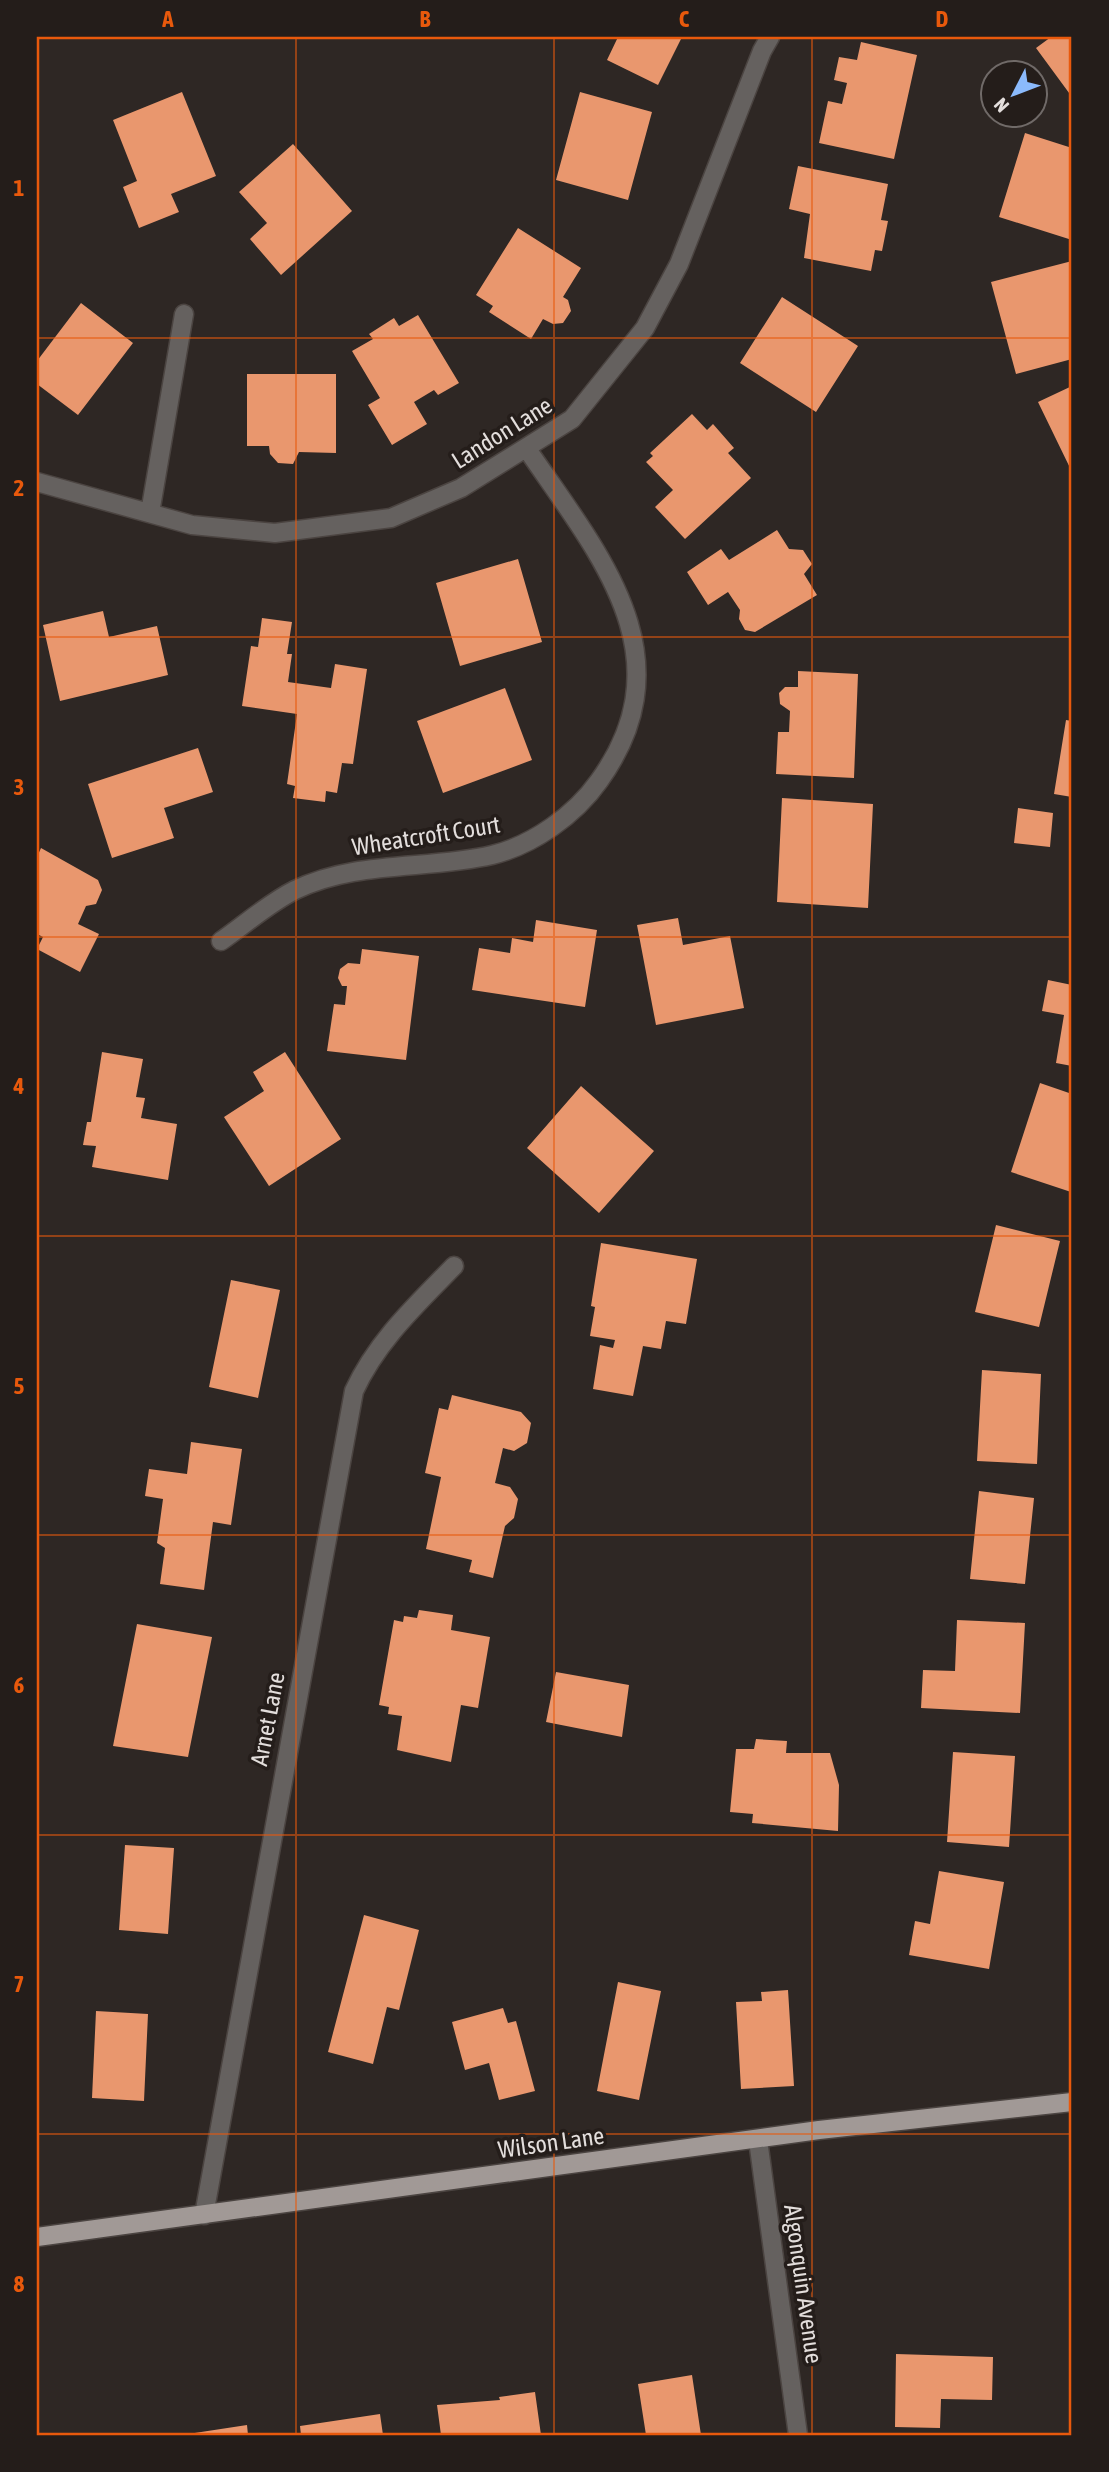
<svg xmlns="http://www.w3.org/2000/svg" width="1109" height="2472" font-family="'Asap Condensed',sans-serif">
	<rect width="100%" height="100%" fill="#2e2724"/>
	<path fill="#e9976e" d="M618,37H682L658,85L607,60Z
		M1051,37H1072V97L1036,48Z
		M861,42L917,55L894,159L819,143L828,101L842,104L847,83L834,80L839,57L857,60Z
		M182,92L216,176L171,194L179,212L139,228L123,187L137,181L113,120Z
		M580,92L652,112L628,200L556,180Z
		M1025,133L1072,148V240L999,217Z
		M293,144L352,211L281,275L250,239L267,223L239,192Z
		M798,166L888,184L881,220L888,221L882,251L875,250L871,271L804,258L810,214L789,209Z
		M518,228L581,268L563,297L568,300L571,311L563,323L553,324L543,319L531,339L489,312L493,306L476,295Z
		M1072,261V359L1016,374L991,282Z
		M782,297L858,346L816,412L740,363Z
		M81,303L133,343L78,415L37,384V361Z
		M418,315L459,383L438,395L434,390L414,402L427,424L392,445L368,405L380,398L352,351L373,339L369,334L394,318L399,326Z
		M247,374H336V453L299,452L293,464L278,463L270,454L269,446H247Z
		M1072,386V472L1038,402Z
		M692,414L707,430L713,424L734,448L728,453L751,478L685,539L655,507L673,490L646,462L653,456L650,453Z
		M777,530L789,549L803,550L812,564L804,574L817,595L755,632L745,630L739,619L740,610L728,592L708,605L687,572L721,549L729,560Z
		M518,559L542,642L460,666L436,583Z
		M103,611L109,637L157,626L168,675L60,701L43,625Z
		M262,618L292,622L287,654H292L288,682L331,688L335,664L367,669L353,764L342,763L337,793L326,791L325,802L293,798L295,786L287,784L297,714L242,706L251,646L258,647Z
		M798,671L858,674L854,778L776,774L778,732H789L790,711L780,704L779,693L785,687H798Z
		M505,688L532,760L443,793L417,721Z
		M1066,720L1072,721V797L1054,794Z
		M198,748L213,792L164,808L174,838L112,858L88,784Z
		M782,798L873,804L868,908L777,902Z
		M1018,808L1053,813L1050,847L1014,843Z
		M41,848L98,880L102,890L96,904L86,906L78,924L99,934L80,972L37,949L43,937L37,934V857Z
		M678,918L683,945L730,936L744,1008L656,1025L637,925Z
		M536,920L597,930L585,1007L472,990L479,948L510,953L512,938L533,942Z
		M362,949L419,956L406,1060L327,1051L334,1004L345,1005L347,986H342L338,978L340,969L348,963L360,964Z
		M1048,980L1072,985V1066L1056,1063L1064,1015L1042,1011Z
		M102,1052L143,1059L136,1097L145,1098L141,1118L177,1124L168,1180L92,1167L96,1146L83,1145L87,1122H91Z
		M285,1052L341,1139L269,1186L224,1117L264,1091L253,1072Z
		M1040,1083L1072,1094L1071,1192L1011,1172Z
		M581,1086L654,1151L599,1213L527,1148Z
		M996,1225L1060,1241L1039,1327L975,1312Z
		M601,1243L697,1259L686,1324L666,1321L661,1349L643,1346L633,1396L593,1389L600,1345L613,1348L615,1340L590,1336L595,1307L591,1306Z
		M231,1280L280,1290L258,1398L209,1387Z
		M982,1370L1041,1374L1037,1464L977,1461Z
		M452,1395L521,1412L531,1423L527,1443L514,1451L503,1448L495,1483L510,1487L518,1499L514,1518L505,1526L493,1578L469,1572L472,1560L426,1549L441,1477L425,1473L439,1408L448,1410Z
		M191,1442L242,1449L231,1525L213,1522L204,1590L160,1584L165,1548L157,1543L163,1499L145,1496L149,1469L187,1474Z
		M979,1491L1034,1498L1025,1584L970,1579Z
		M419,1610L453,1615L451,1630L490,1637L478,1708L461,1705L451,1762L397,1750L402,1716L388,1714L389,1707L379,1705L394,1620L403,1622L404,1616L417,1618Z
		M957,1620L1025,1623L1020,1713L921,1708L923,1670L955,1671Z
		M137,1624L212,1637L188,1757L113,1746Z
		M556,1672L629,1685L622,1737L546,1722Z
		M756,1739L787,1741L786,1753H830L839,1785L838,1831L752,1823L753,1814L730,1812L736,1749H754Z
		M953,1752L1015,1756L1009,1847L947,1842Z
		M125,1845L174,1848L168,1934L119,1930Z
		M939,1871L1004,1882L989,1969L909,1955L915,1921L930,1924Z
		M364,1915L419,1930L399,2010L387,2007L373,2064L328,2052Z
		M618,1982L661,1991L639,2100L597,2091Z
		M788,1990L794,2086L741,2089L736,2002L762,2001L761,1992Z
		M503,2008L508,2023L516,2021L535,2091L499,2100L489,2063L465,2070L452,2022Z
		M96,2011L148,2014L144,2101L92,2098Z
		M896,2354L993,2357L992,2400L941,2399L940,2428L895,2427Z
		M692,2375L701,2435H646L638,2384Z
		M535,2392L541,2435H441L437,2405L500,2400L499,2397Z
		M380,2414L383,2435H301L300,2426Z
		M247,2425L248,2435H188V2434Z"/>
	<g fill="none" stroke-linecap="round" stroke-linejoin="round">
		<g stroke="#4b4441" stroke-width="21">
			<path id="minor" d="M37,482L192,525L275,533L391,518L461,488L572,419L645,328L679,264L762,51L770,37
				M150,513L184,314
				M221,941C244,925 269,903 295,890C356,860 428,870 492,855C533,845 575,815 599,781C689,656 598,553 527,449
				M758,2140L798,2435
				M204,2215L354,1391C377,1341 416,1305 454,1266"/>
		</g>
		<g stroke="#4b4441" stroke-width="21">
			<path id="major" d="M37,2237L819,2130L1072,2102"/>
		</g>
		<use href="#minor" stroke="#65615f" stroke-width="18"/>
		<use href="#major" stroke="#a19996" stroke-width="18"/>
	</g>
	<path fill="none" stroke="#e8590c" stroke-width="2" stroke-opacity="0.55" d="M296,37V2435M554,37V2435M812,37V2435M37,338H1072M37,637H1072M37,937H1072M37,1236H1072M37,1535H1072M37,1835H1072M37,2134H1072"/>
	<g text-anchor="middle" stroke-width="7" stroke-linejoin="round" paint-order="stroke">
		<g font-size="24" fill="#e3dedc" stroke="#241d1a">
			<text transform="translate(502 433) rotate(-32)" y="8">Landon Lane</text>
			<text transform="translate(426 836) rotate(-9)" y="8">Wheatcroft Court</text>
			<text transform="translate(268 1719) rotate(-79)" y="8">Arnet Lane</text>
			<text transform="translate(551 2143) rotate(-8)" y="8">Wilson Lane</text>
			<text transform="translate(803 2284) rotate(82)" y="8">Algonquin Avenue</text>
		</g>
	</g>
	<rect width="1109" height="2472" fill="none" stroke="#241d1a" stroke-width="77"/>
	<g transform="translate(1014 94) rotate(228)"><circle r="33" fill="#241d1a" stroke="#706a68" stroke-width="2"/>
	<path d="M0-5L12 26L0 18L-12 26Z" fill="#8bbafc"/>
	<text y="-10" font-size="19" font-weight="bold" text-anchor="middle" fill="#e3dedc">N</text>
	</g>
	<rect x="38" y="38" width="1032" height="2396" fill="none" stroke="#e8590c" stroke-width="2.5"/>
	<g font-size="23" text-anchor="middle" font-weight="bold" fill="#e8590c">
		<text x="168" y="27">A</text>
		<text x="425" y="27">B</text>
		<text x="684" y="27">C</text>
		<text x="942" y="27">D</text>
		<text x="19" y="196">1</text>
		<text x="19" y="496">2</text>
		<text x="19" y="795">3</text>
		<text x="19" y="1094">4</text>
		<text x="19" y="1394">5</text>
		<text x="19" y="1693">6</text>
		<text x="19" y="1992">7</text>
		<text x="19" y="2292">8</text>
	</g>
</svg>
